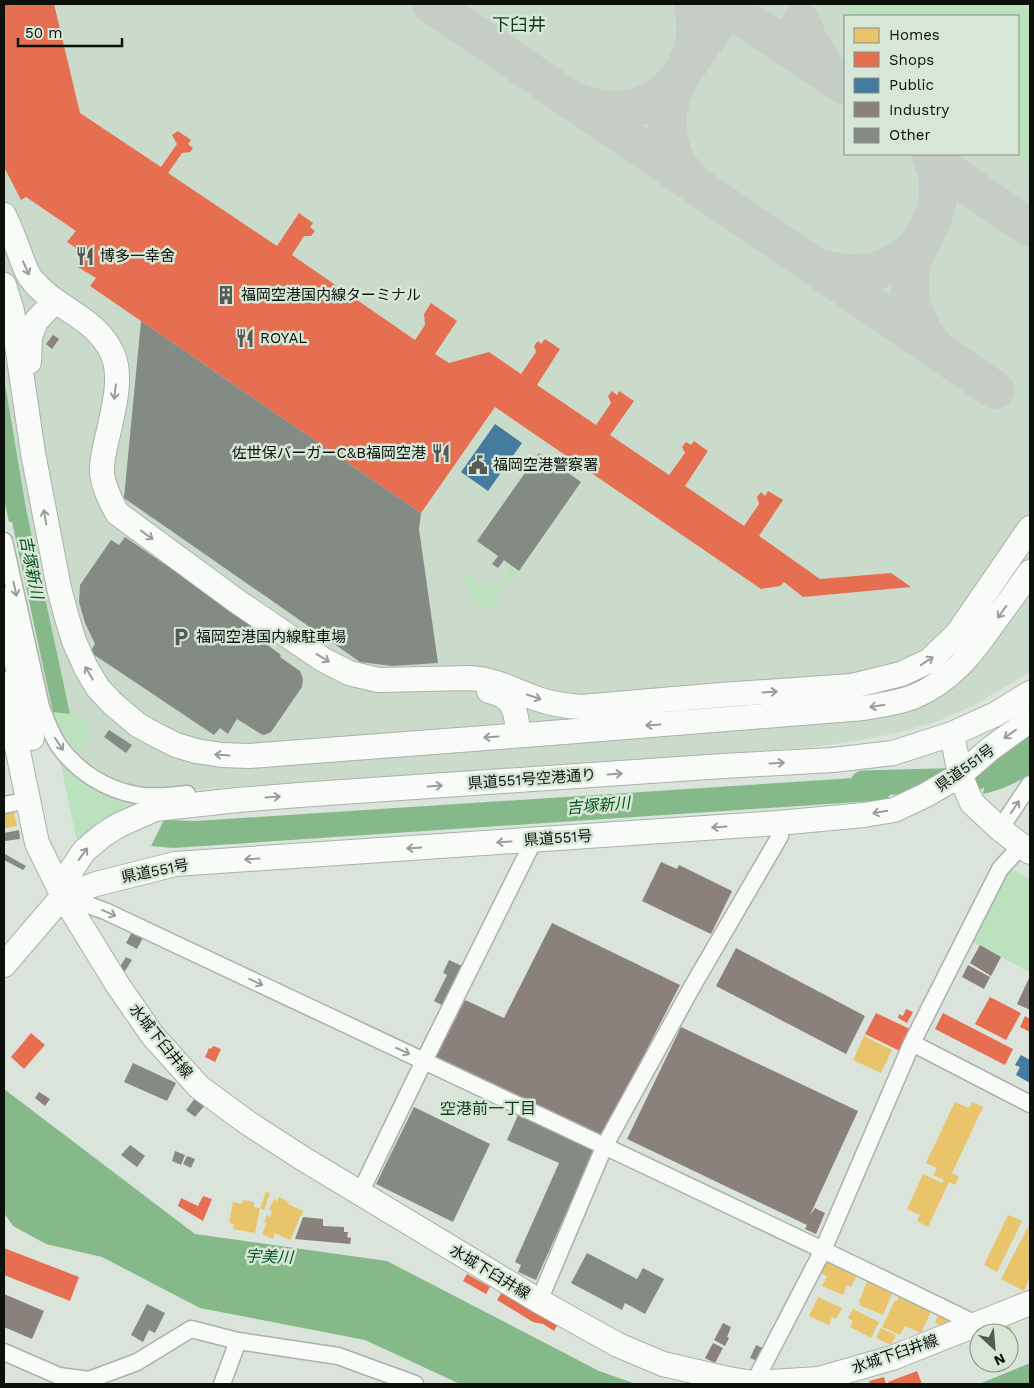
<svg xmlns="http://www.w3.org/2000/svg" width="1034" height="1388" font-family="'Work Sans','Noto Sans JP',sans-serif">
	<rect width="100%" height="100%" fill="#dae4da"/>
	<path fill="#cadbcb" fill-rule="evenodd" d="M4,4H1030V672L978,703L936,722L892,734L849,742L811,747L178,791L151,790L118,783L95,771L76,754L68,745L58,727L50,707L4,474ZM845,16H1018V154H845Z"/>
	<path fill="#bbe1bd" d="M847,4H1030V164L1016,154H1018V16H853L848,9Z
		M509,565L517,571L488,612C478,607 468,587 465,576H469L486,589C495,591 505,587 507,578C509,573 508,570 509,565Z
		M53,712L70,714L85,718L89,735L78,752L63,732Z
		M63,758L146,801L81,840L76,837L60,761Z
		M1011,868L1030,880V972L971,941Z"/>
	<path fill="#85b98a" d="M4,378L26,509L70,714L53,712L12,522H9L4,499Z
		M1030,737V774C1015,784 1001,790 983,794L989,761C1000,760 1010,751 1019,744L1018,743L1022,740L1024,742Z
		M901,775L887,800L173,848L151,846L164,820L196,821Z
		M4,1089L195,1234L387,1261L599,1371L636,1384H460L365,1340L200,1308L102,1257L46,1244L13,1226L4,1213Z
		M1030,1363V1384H979Z"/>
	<path fill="#e9c46a" d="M14,811L17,826L4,828V812Z
		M864,1036L892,1050L881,1073L853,1060Z
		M955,1102L969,1108L972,1102L983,1107L952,1173L959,1177L955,1185L949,1182L928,1227L917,1221L920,1215L907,1209L923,1174L942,1183L944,1180L933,1175L937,1168L926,1163Z
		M266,1192L270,1193L264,1210L260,1208Z
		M279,1197L289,1202L288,1204L303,1211L290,1240L275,1233L273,1239L262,1234L267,1223L264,1222L267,1215L270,1217L272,1211L269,1209L274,1199L277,1201Z
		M243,1200L254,1202V1207L260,1208L255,1233L233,1229L234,1224L229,1223L233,1202L242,1204Z
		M1008,1215L1022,1221L997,1272L984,1265Z
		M1030,1223V1277L1024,1291L1001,1279Z
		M826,1262L857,1275L851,1287L847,1285L843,1295L822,1286L827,1276L821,1274Z
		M867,1281L893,1292L883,1315L859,1305L861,1303L859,1302Z
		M900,1294L933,1307L921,1333L905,1326L900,1335L882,1327L895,1300L897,1301Z
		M818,1297L842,1308L836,1319L832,1317L829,1325L809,1316Z
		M853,1309L879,1322L871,1338L850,1327L853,1321L848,1318Z
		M940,1310L953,1316L950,1323L943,1326L935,1323Z
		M1008,1321L1016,1342L1009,1344V1333H990L988,1328Z
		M881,1328L896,1335L891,1345L876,1338Z"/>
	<path fill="#e76f51" d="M4,4H54L80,113L161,167L177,144L172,135L178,131L188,138L191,140L188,144L193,148L190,152L182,153L168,173L277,246L299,213L313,223L310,227L315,231L311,236H304L292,255L415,340L425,325L424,314L431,303L457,321L435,354L449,363L489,352L521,374L536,352L534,346L538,341L541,344L545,339L560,349L537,385L596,425L611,403L608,396L612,391L617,395L619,391L634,401L610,435L669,475L685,453L682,447L686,442L691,445L694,441L708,451L685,486L744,526L759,504L757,497L761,492L765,496L768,491L783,500L759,536L820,579L891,573L911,587L803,597L784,582L780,586L761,589L495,407L421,513L90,286L96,278L78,267L86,255L67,242L76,231L26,197L21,200L4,167Z
		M990,997L1021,1013L1006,1040L975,1024Z
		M906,1009L913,1012L907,1023L898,1018L899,1014L903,1016Z
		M876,1013L914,1031L904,1053L865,1034Z
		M943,1013L1013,1049L1005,1065L935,1029Z
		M1025,1016L1030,1019V1032L1020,1027Z
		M31,1033L45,1045L24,1069L11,1057Z
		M213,1046L221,1049L215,1062L205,1057L209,1048L211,1049Z
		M203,1196L212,1199L203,1221L178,1206L181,1198L198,1206Z
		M4,1248L79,1277L70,1301L4,1275Z
		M467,1274L490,1287L486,1294L463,1281Z
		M502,1292L558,1324L554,1331L543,1324L533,1322L497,1300Z
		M917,1371L922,1384H889L888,1382Z
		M884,1377L886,1384H870L869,1381Z"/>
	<path fill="#457b9d" d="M495,424L522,443L488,491L461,472Z
		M1021,1055L1030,1060V1083L1016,1075L1020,1067L1015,1065Z"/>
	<path fill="#8a817c" d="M53,335L59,339L52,349L46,344Z
		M661,862L677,869L679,865L732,891L711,934L642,901Z
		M552,923L680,985L601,1138L435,1059L465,1000L504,1018Z
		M980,945L1001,957L991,976L970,963Z
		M736,948L865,1016L846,1054L716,986Z
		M968,965L990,977L984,989L962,977Z
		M1030,976V1010L1017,1004Z
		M681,1027L858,1111L810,1215L815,1208L825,1213L816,1234L805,1229L807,1225L627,1139Z
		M39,1092L50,1099L45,1106L35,1098Z
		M303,1217L323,1219V1226L344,1227V1232H348L347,1237L351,1238L350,1244L295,1239Z
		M4,1294L44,1311L32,1339L4,1327Z
		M723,1323L731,1327L727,1337L729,1338L725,1346L714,1340Z
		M713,1343L723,1348L715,1363L705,1358Z"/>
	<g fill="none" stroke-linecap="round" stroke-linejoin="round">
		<path stroke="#85b98a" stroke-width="25" d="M863,783L972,780L1030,749"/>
		<path stroke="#c6ccc6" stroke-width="38" d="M431,4L995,390
			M723,4L845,86
			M801,22L810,44L827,70
			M581,103C620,120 656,107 682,74L730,4
			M931,154L940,166L1030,228
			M690,179C664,154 662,115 677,84C683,71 691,59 694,45C697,31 695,18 693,4
			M923,239C920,245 916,251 914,257C904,288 912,322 934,346
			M819,268C868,282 914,268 933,217C941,195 940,176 930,154"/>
	</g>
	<path fill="#848b84" d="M141,321L421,513L419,529L438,663L392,666L360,662L124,498Z
		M539,453L581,482L519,571L504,560L498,568L492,564L498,556L477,541Z
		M125,537L275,640L269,646L281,655L280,657L300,671L303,679L302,687L271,732L264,735L261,734L237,719L228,734L220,728L214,735L90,652L95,644L85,623L79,602L80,585L111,540L119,545Z
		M109,730L132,745L126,753L104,737Z
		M19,830L20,839L5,841L4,833Z
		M5,854L26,866L23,870L4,860Z
		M132,932L143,938L137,949L126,943Z
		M126,957L132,960L125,971L119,968Z
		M449,960L462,966L444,1006L434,1001L447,975L443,973Z
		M133,1063L176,1083L167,1101L124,1082Z
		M196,1097L205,1105L195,1117L186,1110Z
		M414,1107L490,1144L453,1222L376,1184Z
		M518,1115L595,1149L536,1280L518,1272L521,1265L515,1262L559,1163L507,1140Z
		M130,1145L145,1156L137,1167L121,1155Z
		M175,1151L185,1155L181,1165L172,1161Z
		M187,1156L195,1159L191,1168L183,1164Z
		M587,1253L637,1279L643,1268L664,1279L645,1314L625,1303L622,1310L571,1283Z
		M147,1304L165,1313L155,1333L149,1330L143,1342L131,1335Z
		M756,1345L763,1348L757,1361L750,1358Z"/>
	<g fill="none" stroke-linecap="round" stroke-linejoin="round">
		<g stroke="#aab1aa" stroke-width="19">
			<path id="street" d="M4,541L41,707C46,721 51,734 59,746C77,771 106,790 137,795C153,798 171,796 187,794
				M4,805L28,800
				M1000,829L1030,784
				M63,896L105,911C395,1048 687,1183 976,1324
				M912,1043L1030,1104
				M360,1193L424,1061L534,840
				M539,1301L605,1145L692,987L780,836L778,823
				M4,1352L59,1376L89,1380L137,1362L191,1329L238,1341L338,1356L415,1384
				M754,1383L823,1250L912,1043L1000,869L1021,846
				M222,1384L238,1341"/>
		</g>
		<g stroke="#aab1aa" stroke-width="26">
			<path id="secondary" d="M4,215C11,229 16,243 21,257C24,265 27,275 33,281C57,310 97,317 113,355C122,377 114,407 109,430C106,444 101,459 102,474C104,489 111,501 117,513L238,602L322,659L349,673L378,680L471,678C498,680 514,691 538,699C552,704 566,706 581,707L721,695L852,686L901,674L929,661L957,634L1030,528
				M4,285L12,311L33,453L59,588L67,618L74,641L86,668L98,688L113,704L138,725L156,735L176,745L196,751L222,755L249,756L564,732L864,708C881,705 897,703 913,697C950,682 972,654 994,622C1006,606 1018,589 1030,572
				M29,362L30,337L36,321L55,301
				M4,599L32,738
				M4,684L37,843L63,896L117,984L153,1036L199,1087L248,1123L302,1158L539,1301L618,1345L663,1364L728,1379L754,1383L819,1379L892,1358L1030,1303
				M489,691C514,696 517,712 518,735
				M952,734L960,775L972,803L1000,829L1030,852
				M63,896L96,884L175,864L778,823L864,815L894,810L926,795L960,775L990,749L1030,720
				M4,965L63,896L70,872L84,851L103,835L119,825L155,809L238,800L299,795L723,766L833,760L893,753L952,734L996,714L1030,693"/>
		</g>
		<use href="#street" stroke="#f9fbf9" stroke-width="16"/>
		<use href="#secondary" stroke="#f9fbf9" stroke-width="24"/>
	</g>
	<defs><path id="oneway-shaft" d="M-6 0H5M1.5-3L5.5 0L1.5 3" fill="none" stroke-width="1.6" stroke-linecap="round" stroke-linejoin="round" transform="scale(1.25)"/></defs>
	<g stroke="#9a9d9a">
		<use href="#oneway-shaft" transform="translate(26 268) rotate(66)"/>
		<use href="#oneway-shaft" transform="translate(115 392) rotate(97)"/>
		<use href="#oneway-shaft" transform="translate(45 517) rotate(-100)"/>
		<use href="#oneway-shaft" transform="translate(147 535) rotate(36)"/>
		<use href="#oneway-shaft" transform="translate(15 589) rotate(78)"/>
		<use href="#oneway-shaft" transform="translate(1002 612) rotate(126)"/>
		<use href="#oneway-shaft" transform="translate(323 658) rotate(31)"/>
		<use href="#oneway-shaft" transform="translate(927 661) rotate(-33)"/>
		<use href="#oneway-shaft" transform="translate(89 673) rotate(-121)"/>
		<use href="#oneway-shaft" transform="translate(770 692) rotate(-4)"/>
		<use href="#oneway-shaft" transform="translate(534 697) rotate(19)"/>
		<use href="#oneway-shaft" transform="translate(877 706) rotate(171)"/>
		<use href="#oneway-shaft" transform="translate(653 725) rotate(176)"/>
		<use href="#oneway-shaft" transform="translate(1010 734) rotate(144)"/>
		<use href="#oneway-shaft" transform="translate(491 737) rotate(176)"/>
		<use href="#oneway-shaft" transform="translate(59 744) rotate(56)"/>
		<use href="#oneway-shaft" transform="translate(222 755) rotate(-176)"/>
		<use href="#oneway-shaft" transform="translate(777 763) rotate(-3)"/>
		<use href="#oneway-shaft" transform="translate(615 774) rotate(-4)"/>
		<use href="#oneway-shaft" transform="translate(435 786) rotate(-4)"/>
		<use href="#oneway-shaft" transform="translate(273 797) rotate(-4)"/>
		<use href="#oneway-shaft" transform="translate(1015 807) rotate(-56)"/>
		<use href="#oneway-shaft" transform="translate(880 812) rotate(170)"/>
		<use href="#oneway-shaft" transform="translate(719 827) rotate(176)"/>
		<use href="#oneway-shaft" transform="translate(504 842) rotate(176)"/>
		<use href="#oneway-shaft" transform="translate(414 848) rotate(176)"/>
		<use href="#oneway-shaft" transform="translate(83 854) rotate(-54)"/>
		<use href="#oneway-shaft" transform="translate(252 859) rotate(176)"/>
		<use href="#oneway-shaft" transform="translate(109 913) rotate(24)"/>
		<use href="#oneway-shaft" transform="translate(256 982) rotate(25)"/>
		<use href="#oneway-shaft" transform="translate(403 1051) rotate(25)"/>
	</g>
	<defs>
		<g id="restaurant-bare" transform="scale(1.5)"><path d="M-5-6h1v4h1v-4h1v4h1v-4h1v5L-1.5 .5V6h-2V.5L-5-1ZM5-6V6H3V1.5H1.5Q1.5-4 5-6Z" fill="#545b54" stroke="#d7e7d7" stroke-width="2.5" paint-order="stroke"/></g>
		<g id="building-bare" transform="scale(1.5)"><path d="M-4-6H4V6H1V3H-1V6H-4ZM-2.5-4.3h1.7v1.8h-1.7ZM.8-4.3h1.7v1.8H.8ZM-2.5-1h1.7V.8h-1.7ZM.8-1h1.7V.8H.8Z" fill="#545b54" stroke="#d7e7d7" stroke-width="2.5" paint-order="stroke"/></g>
		<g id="civic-bare" transform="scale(1.5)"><path d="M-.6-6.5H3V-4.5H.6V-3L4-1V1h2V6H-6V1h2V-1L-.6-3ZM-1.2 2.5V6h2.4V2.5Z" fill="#545b54" stroke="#d7e7d7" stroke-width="2.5" paint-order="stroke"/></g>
		<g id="parking-bare" transform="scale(1.5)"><path d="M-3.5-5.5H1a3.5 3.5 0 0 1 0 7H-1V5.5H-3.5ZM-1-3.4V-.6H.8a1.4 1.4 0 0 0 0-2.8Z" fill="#545b54" stroke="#d7e7d7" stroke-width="2.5" paint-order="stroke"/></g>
	</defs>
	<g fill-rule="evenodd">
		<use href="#restaurant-bare" x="85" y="256"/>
		<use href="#building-bare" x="226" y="295"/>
		<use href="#restaurant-bare" x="245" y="338"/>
		<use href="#restaurant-bare" x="441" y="453"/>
		<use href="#civic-bare" x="478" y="465"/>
		<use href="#parking-bare" x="181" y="637"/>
	</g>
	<g text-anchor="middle" stroke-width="5" stroke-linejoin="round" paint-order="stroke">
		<g font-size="15" fill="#0c110c" stroke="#d7e7d7" text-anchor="start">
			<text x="100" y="261">博多一幸舍</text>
			<text x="241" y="300">福岡空港国内線ターミナル</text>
			<text x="260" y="343">ROYAL</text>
			<text x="426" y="458" text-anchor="end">佐世保バーガーC&amp;B福岡空港</text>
			<text x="493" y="470">福岡空港警察署</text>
			<text x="196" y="642">福岡空港国内線駐車場</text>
		</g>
		<g font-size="15" fill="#0c110c" stroke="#d7e7d7">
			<text transform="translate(965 768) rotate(-36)" y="5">県道551号</text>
			<text transform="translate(532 779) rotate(-4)" y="5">県道551号空港通り</text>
			<text transform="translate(558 838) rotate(-4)" y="5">県道551号</text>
			<text transform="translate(155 871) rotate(-11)" y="5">県道551号</text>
			<text transform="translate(161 1041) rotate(51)" y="5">水城下臼井線</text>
			<text transform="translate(490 1272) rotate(31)" y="5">水城下臼井線</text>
			<text transform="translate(895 1354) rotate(-19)" y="5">水城下臼井線</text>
		</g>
		<g font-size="16" font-style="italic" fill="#005216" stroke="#d7e7d7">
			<text transform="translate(32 567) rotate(79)" y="6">吉塚新川</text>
			<text transform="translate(598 805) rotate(-5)" y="6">吉塚新川</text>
			<text transform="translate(269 1256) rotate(2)" y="6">宇美川</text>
		</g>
		<g font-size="16" fill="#0f3c16" stroke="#d7e7d7">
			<text x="488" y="1114">空港前一丁目</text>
		</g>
		<g font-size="18" fill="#0f3c16" stroke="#d7e7d7">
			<text x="519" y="31">下臼井</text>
		</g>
	</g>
	<rect width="1034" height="1388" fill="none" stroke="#0c110c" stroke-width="10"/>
	<rect x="844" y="15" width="175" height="140" fill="#d7e7d7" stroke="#869186"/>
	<rect x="854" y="28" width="25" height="15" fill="#e9c46a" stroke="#869186"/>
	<text x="889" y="40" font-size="15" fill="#0c110c">Homes</text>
	<rect x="854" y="52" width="25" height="15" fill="#e76f51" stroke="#869186"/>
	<text x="889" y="65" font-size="15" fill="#0c110c">Shops</text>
	<rect x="854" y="78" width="25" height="15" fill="#457b9d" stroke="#869186"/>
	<text x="889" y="90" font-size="15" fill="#0c110c">Public</text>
	<rect x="854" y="102" width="25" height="15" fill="#8a817c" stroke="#869186"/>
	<text x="889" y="115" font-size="15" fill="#0c110c">Industry</text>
	<rect x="854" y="128" width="25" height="15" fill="#848b84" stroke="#869186"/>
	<text x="889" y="140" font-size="15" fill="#0c110c">Other</text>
	<g transform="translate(994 1348) rotate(154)"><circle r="24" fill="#d7e7d7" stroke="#869186"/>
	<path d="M0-4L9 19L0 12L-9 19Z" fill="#545b54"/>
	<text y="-8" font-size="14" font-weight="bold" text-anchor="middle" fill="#0c110c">N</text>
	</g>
	<path d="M18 38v8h104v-8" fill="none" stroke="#0c110c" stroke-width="2.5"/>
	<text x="25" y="38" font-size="15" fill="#0c110c" stroke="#d7e7d7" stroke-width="4" paint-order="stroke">50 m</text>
</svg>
